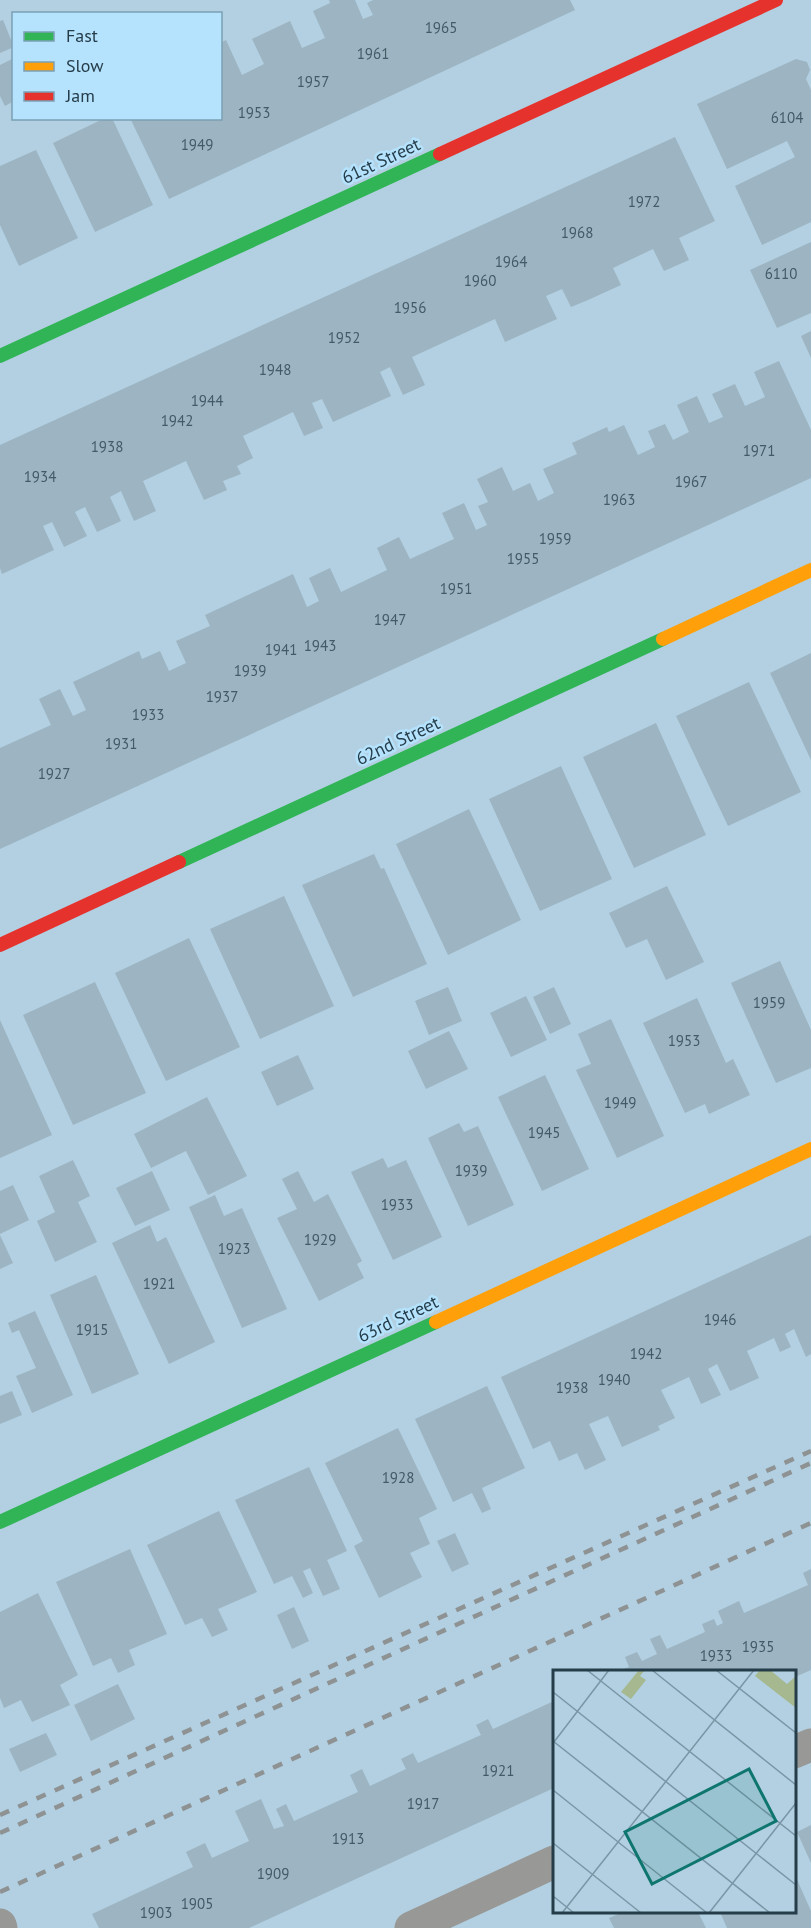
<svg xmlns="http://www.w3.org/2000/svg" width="811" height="1928" font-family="'PT Sans',sans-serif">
	<rect width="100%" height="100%" fill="#b2d0e2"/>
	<path fill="#9db4c2" d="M329,0H355L363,19L373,15L367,3L373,0H570L575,10L169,199L130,118H220V43L226,40L242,75L264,64L252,39L290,21L302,48L325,38L313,11L330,3Z
		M3,20L14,47L0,53V21Z
		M14,58V101L5,106L0,96V65Z
		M796,59L807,62L810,70L806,79L811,90V222L762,245L735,186L795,157L787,141L727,169L697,104Z
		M105,118H112L153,205L95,232L53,143Z
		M675,137L715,221L679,238L689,260L664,271L653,249L613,268L621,285L588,300L571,307L562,289L546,296L557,319L525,333L505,342L495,319L412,357L425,385L403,395L390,367L380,372L391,396L333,422L322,399L312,403L323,428L304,436L293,412L243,436L253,458L237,466L241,474L223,481L227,490L204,500L186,461L143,481L156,511L134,521L121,491L110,497L121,521L97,532L85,507L75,512L87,536L64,547L52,522L43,526L54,550L2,574L0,568V445Z
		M36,150L78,238L19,266L0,225V166Z
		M811,242V313L777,328L750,270Z
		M811,331V358L801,336Z
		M779,361L811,430V478L0,849V748L51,725L39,699L60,689L73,716L86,710L73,682L139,651L142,659L160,651L169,671L186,663L176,641L210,626L205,615L293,574L307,607L319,601L309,578L330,568L341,592L387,570L377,548L399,537L410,559L454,539L442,513L464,503L476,530L487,525L478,506L488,502L477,479L502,467L513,491L530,483L538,501L554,493L543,469L577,454L572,443L607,427L609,432L624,425L638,455L655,447L648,431L665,424L673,440L689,432L677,405L697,396L709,423L723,417L712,394L735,384L745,406L765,397L754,372Z
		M811,653V760L770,673Z
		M749,682L801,792L728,826L676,716Z
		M656,723L706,835L634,868L583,757Z
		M561,766L612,879L540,911L489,799Z
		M469,809L521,920L448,955L396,844Z
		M374,854L381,869L384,868L427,964L353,997L302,885Z
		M667,886L704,962L666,980L647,939L626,948L609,913Z
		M284,896L334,1006L260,1039L210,929Z
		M189,938L240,1047L166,1081L115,973Z
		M780,961L811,1030V1068L776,1083L731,983Z
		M95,982L146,1093L73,1125L23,1015Z
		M448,987L462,1021L429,1035L415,1001Z
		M554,987L571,1024L550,1034L533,997Z
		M526,996L547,1040L511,1057L490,1013Z
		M697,998L726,1063L733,1059L750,1095L709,1114L705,1104L685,1113L643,1023Z
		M611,1019L664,1136L617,1158L576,1070L591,1064L578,1034Z
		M0,1020L52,1135L0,1158Z
		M449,1031L468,1069L426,1089L408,1051Z
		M298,1055L314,1089L277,1106L261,1072Z
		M545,1075L589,1169L542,1191L498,1097Z
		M207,1097L247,1176L208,1195L186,1151L151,1168L134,1134Z
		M459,1123L464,1132L478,1126L514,1205L468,1226L428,1138Z
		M383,1158L388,1168L406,1160L442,1237L393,1260L351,1172Z
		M73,1160L90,1196L78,1202L97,1242L55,1262L37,1221L55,1212L39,1176Z
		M152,1171L170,1210L135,1226L116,1188Z
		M298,1171L314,1202L328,1194L362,1261L357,1264L364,1278L319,1301L277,1218L297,1209L282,1179Z
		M13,1185L29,1220L0,1234V1191Z
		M215,1195L224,1216L242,1208L287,1309L242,1328L189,1207Z
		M150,1225L157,1242L166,1237L215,1342L169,1364L112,1243Z
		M0,1235L13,1263L0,1269Z
		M811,1235V1354L806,1357L794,1329L785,1334L791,1347L780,1352L774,1338L747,1351L759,1378L730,1391L717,1364L708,1369L721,1395L701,1404L689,1377L661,1390L675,1418L658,1426L660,1430L622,1447L608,1416L589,1424L606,1460L585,1470L577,1453L559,1461L550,1441L533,1449L501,1377Z
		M96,1275L139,1374L92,1394L50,1295Z
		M35,1311L73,1395L32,1413L16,1376L36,1368L19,1330L12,1333L8,1323Z
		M487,1386L525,1468L482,1488L491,1509L482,1513L472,1493L453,1502L415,1419Z
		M12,1391L22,1415L0,1424V1396Z
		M398,1428L437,1509L419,1518L430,1544L410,1553L422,1577L379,1598L354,1546L363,1541L325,1463Z
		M309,1467L347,1551L327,1560L340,1589L323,1596L310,1568L303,1571L313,1593L303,1598L292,1576L274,1584L235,1500Z
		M219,1511L257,1592L218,1609L228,1630L212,1637L202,1618L185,1625L147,1545Z
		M455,1533L469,1564L452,1572L437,1541Z
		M130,1549L167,1634L129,1650L135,1665L118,1673L111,1658L93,1666L56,1582Z
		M811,1569V1670L795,1677V1671H618L629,1667L625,1657L637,1652L642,1661L657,1654L650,1639L660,1635L667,1649L705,1632L702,1624L714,1619L717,1626L723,1623L718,1611L739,1601L744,1613L808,1585L803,1573Z
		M38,1593L78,1675L60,1685L70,1705L32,1722L21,1700L4,1708L0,1698V1612Z
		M294,1607L309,1641L292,1649L277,1615Z
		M118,1684L135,1719L91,1741L74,1705Z
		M554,1701V1788L249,1928H99L92,1914L193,1867L186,1852L205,1843L212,1858L249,1841L235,1811L261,1799L274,1829L284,1826L276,1809L286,1804L294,1821L358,1792L350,1775L362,1769L370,1786L406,1769L401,1759L413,1753L418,1763L481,1735L476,1725L488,1719L493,1729Z
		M46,1733L57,1755L20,1772L9,1749Z
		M811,1825V1863L797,1832Z
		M795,1875L811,1911V1928H727L720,1912H794Z
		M623,1912H698L706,1928H614L609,1918Z"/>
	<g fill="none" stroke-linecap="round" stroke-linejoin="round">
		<path stroke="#989896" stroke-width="33" d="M794,1752L811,1745
			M0,1925L1,1928
			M411,1928L554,1862"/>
		<path stroke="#30b455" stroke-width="14" d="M0,356L440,154
			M179,862L663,639
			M0,1522L436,1322"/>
		<path stroke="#ff9f0a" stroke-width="14" d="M663,639L811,570
			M436,1322L811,1149"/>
		<path stroke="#e5322d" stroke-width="14" d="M440,154L776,0
			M0,945L179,862"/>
		<path stroke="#8e9293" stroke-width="4.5" stroke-dasharray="10 10" stroke-linecap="butt" d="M0,1815L811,1451
			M0,1833L811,1463
			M0,1892L811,1523"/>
	</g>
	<g text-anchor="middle" stroke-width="5" stroke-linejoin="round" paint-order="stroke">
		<g font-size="15" fill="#435a67">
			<text x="441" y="33">1965</text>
			<text x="373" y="59">1961</text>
			<text x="313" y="87">1957</text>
			<text x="254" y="118">1953</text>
			<text x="787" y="123">6104</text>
			<text x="197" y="150">1949</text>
			<text x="644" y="207">1972</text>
			<text x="577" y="238">1968</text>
			<text x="511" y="267">1964</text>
			<text x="781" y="279">6110</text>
			<text x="480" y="286">1960</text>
			<text x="410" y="313">1956</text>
			<text x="344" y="343">1952</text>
			<text x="275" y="375">1948</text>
			<text x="207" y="406">1944</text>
			<text x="177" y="426">1942</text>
			<text x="107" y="452">1938</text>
			<text x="759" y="456">1971</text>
			<text x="40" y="482">1934</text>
			<text x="691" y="487">1967</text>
			<text x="619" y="505">1963</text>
			<text x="555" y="544">1959</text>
			<text x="523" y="564">1955</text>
			<text x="456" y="594">1951</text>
			<text x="390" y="625">1947</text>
			<text x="320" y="651">1943</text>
			<text x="281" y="655">1941</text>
			<text x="250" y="676">1939</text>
			<text x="222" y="702">1937</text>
			<text x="148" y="720">1933</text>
			<text x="121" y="749">1931</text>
			<text x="54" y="779">1927</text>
			<text x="769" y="1008">1959</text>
			<text x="684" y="1046">1953</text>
			<text x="620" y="1108">1949</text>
			<text x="544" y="1138">1945</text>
			<text x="471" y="1176">1939</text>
			<text x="397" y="1210">1933</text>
			<text x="320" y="1245">1929</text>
			<text x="234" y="1254">1923</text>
			<text x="159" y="1289">1921</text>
			<text x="720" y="1325">1946</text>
			<text x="92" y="1335">1915</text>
			<text x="646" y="1359">1942</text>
			<text x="614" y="1385">1940</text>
			<text x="572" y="1393">1938</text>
			<text x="398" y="1483">1928</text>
			<text x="758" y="1652">1935</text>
			<text x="716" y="1661">1933</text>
			<text x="498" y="1776">1921</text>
			<text x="423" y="1809">1917</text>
			<text x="348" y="1844">1913</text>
			<text x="273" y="1879">1909</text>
			<text x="197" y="1909">1905</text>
			<text x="156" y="1918">1903</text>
		</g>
		<g font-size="18" fill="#253c49" stroke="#b5e2fc">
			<text transform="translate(381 161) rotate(-25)" y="6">61st Street</text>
			<text transform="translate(398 741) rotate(-25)" y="6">62nd Street</text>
			<text transform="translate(398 1319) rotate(-25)" y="6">63rd Street</text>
		</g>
	</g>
	<g transform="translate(553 1670)">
		<rect width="243" height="243" fill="#b2d0e2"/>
		<path d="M86,0L91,1L87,6L93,10L78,29L68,22ZM207,0H217L234,14L243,6V38L202,6Z" fill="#a6b88f"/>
		<path fill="none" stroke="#7a95a5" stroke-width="1.5" d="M34,0L243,166M99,0L243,115M163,0L243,63M0,22L243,215M0,71L217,243M1,72L56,0M0,120L154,243M0,173L88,243M0,226L21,243M9,243L201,0M156,243L243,133"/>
		<path fill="#0f766e" fill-opacity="0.15" stroke="#0f766e" stroke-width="3" d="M196,99L223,151L99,214L72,162Z"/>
		<rect width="243" height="243" fill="none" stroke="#253c49" stroke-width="3"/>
	</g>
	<rect x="12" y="12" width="210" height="108" fill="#b5e2fc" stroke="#7ba0b4" stroke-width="1.5"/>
	<rect x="24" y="32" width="30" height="9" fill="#30b455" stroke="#7ba0b4" stroke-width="1.5"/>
	<text x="66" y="42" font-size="18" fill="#253c49">Fast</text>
	<rect x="24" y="62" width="30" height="9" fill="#ff9f0a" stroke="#7ba0b4" stroke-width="1.5"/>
	<text x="66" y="72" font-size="18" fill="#253c49">Slow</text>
	<rect x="24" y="92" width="30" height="9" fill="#e5322d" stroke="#7ba0b4" stroke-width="1.5"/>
	<text x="66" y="102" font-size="18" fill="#253c49">Jam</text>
</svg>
